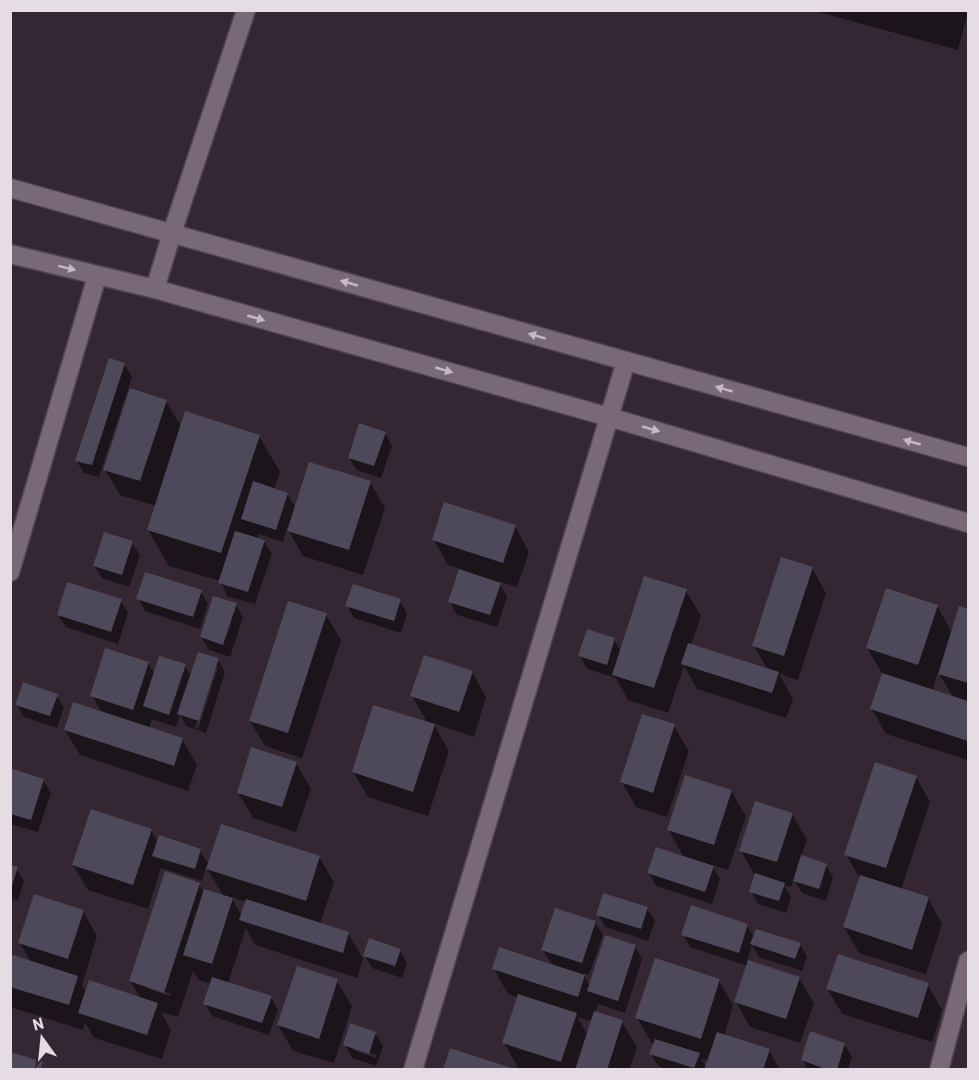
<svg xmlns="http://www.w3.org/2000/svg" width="979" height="1080" font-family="Barlow,sans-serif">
	<rect width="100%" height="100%" fill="#342733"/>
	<path fill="#0007" fill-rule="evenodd" d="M811,10H968V12L958,50Z
		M124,364L132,377L99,477L84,473L76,460Z
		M166,401L182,428L259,436L280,472L274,489L287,494L296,508L370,482L385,508L363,575L303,556L287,528L283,542L259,534L258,539L264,541L272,554L255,604L227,596L220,581L169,566L148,530L156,506L120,495L105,470Z
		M385,433L392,446L381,478L357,470L349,458Z
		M515,526L529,552L517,587L498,581L507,597L497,627L457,615L450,602L460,569L448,565L434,540Z
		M132,543L140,555L129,587L102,578L94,566Z
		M812,568L826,593L798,680L779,674L793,699L786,718L697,689L684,666L668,713L628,700L616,678L587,669L580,656L614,640L621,651L686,591L701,616L691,645L768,670L754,646Z
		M201,592L208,604L200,629L145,611L138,598Z
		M121,601L128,613L118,644L66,627L58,615Z
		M400,601L407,613L401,633L354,618L347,605Z
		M236,605L243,617L230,657L209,650L201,637Z
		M937,606L952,633L960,608L968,611V760L886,734L871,708L882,673L867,648ZM938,672L953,697L932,691Z
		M326,615L341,640L302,758L265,746L250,721Z
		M218,660L225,672L206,733L186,726L180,715L176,727L152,719L149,729L182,739L197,765L188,791L80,755L65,730L102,713L92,696L148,663L155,675L185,666L191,676ZM215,667H218L198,729L195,728Z
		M472,672L486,697L474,737L433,723L449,751L428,816L368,797L353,772L428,724L412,696Z
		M56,695L64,707L57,728L24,717L17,705Z
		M674,726L689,751L667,817L636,807L622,782Z
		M296,763L311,789L296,832L253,818L238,792Z
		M10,770L43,780L51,793L38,832L10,824Z
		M916,777L930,802L901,890L928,898L942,924L926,974L859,953L844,927L860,879L846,854Z
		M731,791L746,816L728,870L712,865L720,879L712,904L656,886L649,873L684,858L669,830Z
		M792,814L807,840L801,857L826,865L833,877L826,901L802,893L794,880L791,887L784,885L791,897L786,913L758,904L751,891L756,877L741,851Z
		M151,830L158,843L200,851L209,865L319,857L334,882L320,924L348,933L363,959L357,978L255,945L246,928L228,983L271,997L278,1010L269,1035L212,1016L205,1004L211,984L199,980L193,971L178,1017L161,1012L171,1030L162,1059L94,1038L85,1022L83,1030L10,1007V956L31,962L20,943L83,911L97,936L82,985L86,993L141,999L130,981L199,884L204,894L224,897L206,867L202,881L161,868L148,909L88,890L73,865ZM231,897L246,902L242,916ZM149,986L171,994L170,996L149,989Z
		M10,866L17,869L24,881L18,901L10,898Z
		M647,908L655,921L648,941L605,927L598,914Z
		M595,922L603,935L589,975L583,973L590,986L635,946L642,959L625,1013L598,1004L595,1013L622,1022L637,1047L630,1068L635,1070H524L518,1068L504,1042L519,998L508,994L494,969L552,965L543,950ZM577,1017L593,1022L588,1035Z
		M747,925L754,937L800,944L807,957L802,971L759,957L752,945L747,961L799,978L814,1003L800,1043L750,1027L736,1002L748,966L690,947L683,934Z
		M400,950L407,963L402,978L372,968L365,956Z
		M719,980L733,1006L724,1036L769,1050L780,1070H668L658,1066L651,1054L655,1044L652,1043L637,1018ZM701,1059L708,1061L706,1067Z
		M337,981L352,1006L334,1063L293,1051L278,1025Z
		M928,985L942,1010L932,1042L842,1014L827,988Z
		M375,1033L383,1046L376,1066L352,1058L345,1045ZM353,1047L377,1055L376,1058L353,1050Z
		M844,1044L852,1057L848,1070H808L803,1060Z"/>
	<path fill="#4d485a" d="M109,358L125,363L92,465L75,461Z
		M130,388L167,400L140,481L103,470Z
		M185,411L260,435L221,553L147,530Z
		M359,423L386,432L374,466L348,458Z
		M309,462L371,481L349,550L287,531Z
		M253,481L288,493L276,530L241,519Z
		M444,502L516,525L503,563L432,540Z
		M235,531L265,540L248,592L218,583Z
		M104,532L133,541L122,575L93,566Z
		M781,557L813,567L784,656L752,646Z
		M459,569L501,583L490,615L448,602Z
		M145,572L202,590L193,617L136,599Z
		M644,576L687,589L654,688L612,675Z
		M67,582L122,599L111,632L57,615Z
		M353,584L401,599L394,621L345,606Z
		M886,588L938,605L918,665L866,648Z
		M213,596L237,603L223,645L200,637Z
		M288,601L327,613L288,733L249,721Z
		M959,606L968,609V683L938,674Z
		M587,629L615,638L607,665L578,656Z
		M688,643L779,672L772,693L681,664Z
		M105,648L149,662L133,710L90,696Z
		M198,652L219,658L199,721L177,714Z
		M424,655L473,671L459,712L410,696Z
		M159,656L186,664L169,715L143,706Z
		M882,673L968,701V741L870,709Z
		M23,682L58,694L50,716L15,705Z
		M73,702L183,738L174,766L64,730Z
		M373,705L435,724L413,792L352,772Z
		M642,714L675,724L653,793L620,782Z
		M251,747L297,762L282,807L237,793Z
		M875,762L917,776L886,868L844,855Z
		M10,768L44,779L31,820L10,814Z
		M685,775L732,790L714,845L667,830Z
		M755,801L793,813L777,862L739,851Z
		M91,809L152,829L133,885L72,865Z
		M221,824L320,856L306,901L206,869Z
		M159,835L201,849L195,869L152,856Z
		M656,847L714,866L705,892L647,873Z
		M801,855L827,864L819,889L793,881Z
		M10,865L18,867L11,888H10Z
		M165,871L200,883L164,993L129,981Z
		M755,873L785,883L779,901L749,892Z
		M860,875L929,897L912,950L843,927Z
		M204,889L233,898L212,964L183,955Z
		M603,893L648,907L641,929L596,915Z
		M34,894L84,910L68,959L18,943Z
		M246,899L349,932L343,953L239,920Z
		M691,905L748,924L739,953L681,935Z
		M555,908L596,921L582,963L541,950Z
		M756,929L801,943L795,959L750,944Z
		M605,935L636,945L618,1001L587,991Z
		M369,938L401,949L395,966L363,956Z
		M499,947L585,975L578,997L492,969Z
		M10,954L78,976L69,1005L10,987Z
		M838,954L929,983L918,1018L826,989Z
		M655,958L720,979L701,1039L635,1018Z
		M748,960L800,977L786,1019L734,1002Z
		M297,966L338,979L319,1039L277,1025Z
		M212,977L272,996L262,1023L203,1004Z
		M89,980L158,1003L147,1035L78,1013Z
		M518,994L577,1013L561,1062L502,1043Z
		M594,1011L623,1020L607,1070H575Z
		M350,1023L376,1032L369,1054L343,1045Z
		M810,1031L845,1043L837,1070H828L801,1060Z
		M717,1032L770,1049L763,1070H704Z
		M655,1039L700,1053L694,1068L649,1054Z
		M450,1048L515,1069V1070H443Z
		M10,1052L43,1062L40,1070H10Z"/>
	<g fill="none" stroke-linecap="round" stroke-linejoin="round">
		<g stroke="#51444f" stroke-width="21">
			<path id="minor" d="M10,572L97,276
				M413,1070L626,361
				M939,1070L968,961"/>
		</g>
		<g stroke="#51444f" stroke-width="21">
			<path id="tertiary" d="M155,289L172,233L246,10"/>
		</g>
		<g stroke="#51444f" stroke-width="21">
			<path id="secondary" d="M10,188L968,457
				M10,254L155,289L609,417L968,523"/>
		</g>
		<use href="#minor" stroke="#796977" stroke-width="18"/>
		<use href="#tertiary" stroke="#796977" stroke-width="18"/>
		<use href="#secondary" stroke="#796977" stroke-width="18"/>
	</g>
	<defs><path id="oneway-solid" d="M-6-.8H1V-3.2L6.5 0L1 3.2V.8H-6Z" transform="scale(1.5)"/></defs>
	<g fill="#c5bac3">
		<use href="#oneway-solid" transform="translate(67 268) rotate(14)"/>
		<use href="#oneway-solid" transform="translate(349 283) rotate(-164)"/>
		<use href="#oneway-solid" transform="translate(256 318) rotate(16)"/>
		<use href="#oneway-solid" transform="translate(537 336) rotate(-164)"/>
		<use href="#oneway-solid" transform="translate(444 370) rotate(16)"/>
		<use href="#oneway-solid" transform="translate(724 389) rotate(-164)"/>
		<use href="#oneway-solid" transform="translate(651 429) rotate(16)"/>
		<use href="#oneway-solid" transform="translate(912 442) rotate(-164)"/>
	</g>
	<rect width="979" height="1080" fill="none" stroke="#e6dce4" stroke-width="24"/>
	<g transform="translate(42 1038) rotate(345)" stroke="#342733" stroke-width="4.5" paint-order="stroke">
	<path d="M0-4.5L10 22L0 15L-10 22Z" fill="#e6dce4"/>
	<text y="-9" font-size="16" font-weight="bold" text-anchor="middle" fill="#e6dce4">N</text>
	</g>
</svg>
